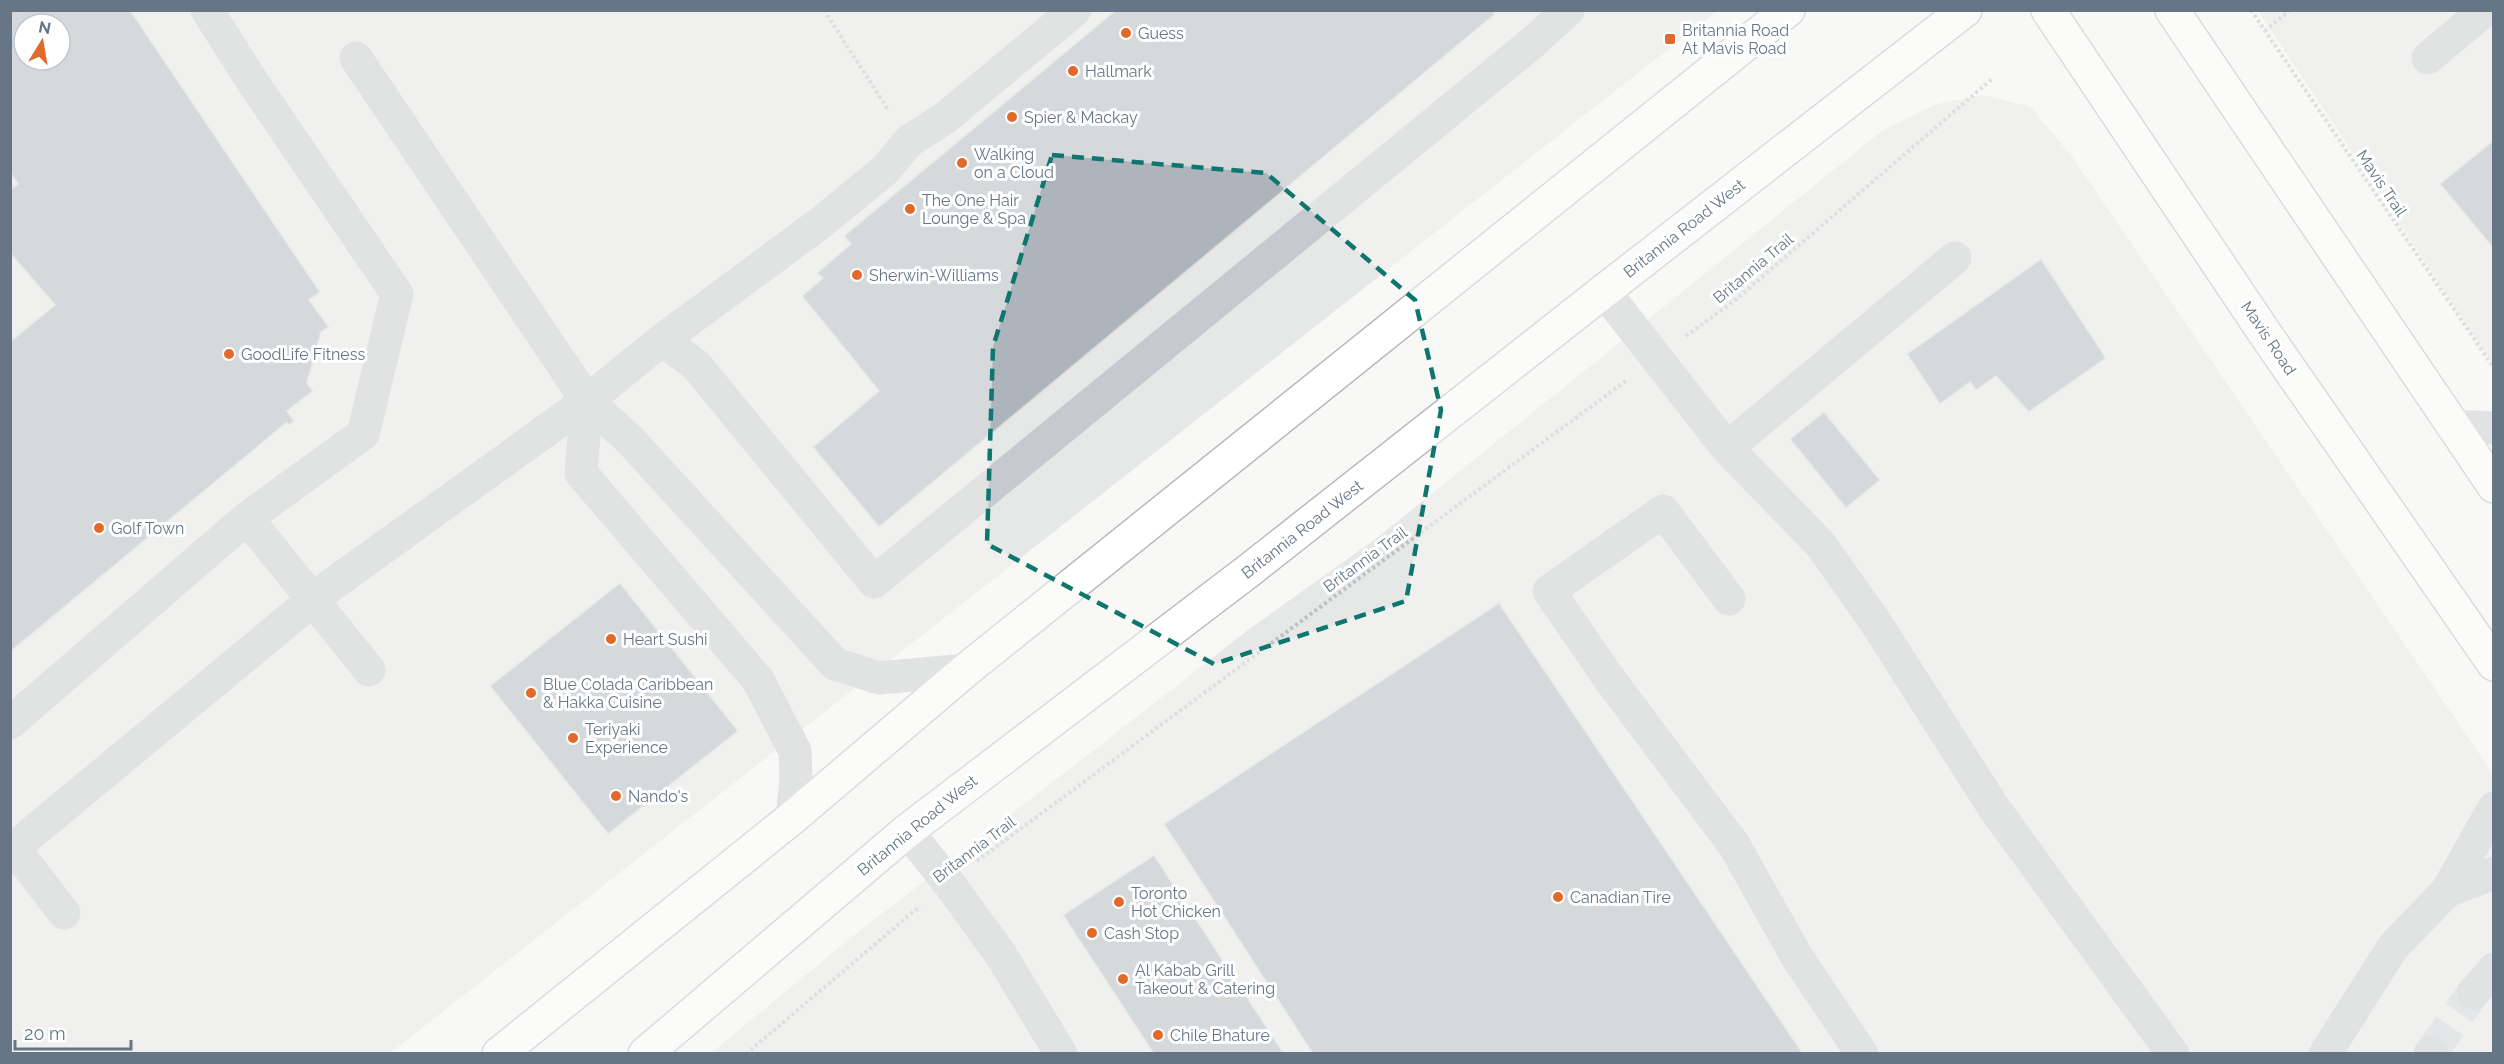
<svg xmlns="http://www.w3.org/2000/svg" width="2504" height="1064" font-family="Raleway,sans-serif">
	<rect width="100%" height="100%" fill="#f8f8f6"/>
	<path fill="#e6e7e7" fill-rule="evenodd" d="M10,11H1717L389,1054L11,1053ZM24,24H60V60H24Z
		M2258,11H2493V364Z
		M1984,95L2031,107L2073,158L2493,774V1053L710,1054L853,936L1089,754L1248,630L1377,538L1883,130L1937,104Z"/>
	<path fill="#adb4bb" stroke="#dadad8" stroke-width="1.5" fill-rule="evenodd" d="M10,10H130L320,292L309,300L329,327L321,332L307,383L313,391L287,411L294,421L289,425L286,423L10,652V339L12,340L55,305L10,253V190L18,184L10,172ZM24,24H60V60H24Z
		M1116,10H1492L1495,14L879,527L813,447L879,391L802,296L823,278L817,273L851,244L844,236Z
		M2494,140V249L2440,184Z
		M2041,259L2106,358L2029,412L1996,376L1976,390L1970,382L1940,404L1907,354Z
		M1824,412L1880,480L1846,508L1790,439Z
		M620,583L738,731L608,834L490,686Z
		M1499,603L1803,1054H1313L1164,824Z
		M1154,855L1284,1054H1154L1063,915Z"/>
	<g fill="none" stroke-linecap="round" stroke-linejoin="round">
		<path stroke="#ccd1d5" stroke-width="33" stroke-dasharray="33 16" stroke-linecap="butt" d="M2431,1053L2473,993"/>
		<g stroke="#b7bbbf" stroke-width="36">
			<path id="major" d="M2048,10L2268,338L2494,664
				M2172,10L2494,486
				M499,1054L792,818L966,670L1788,10
				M645,1054L907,831L1247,572L1604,291L1965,10"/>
		</g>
		<path stroke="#bec0c3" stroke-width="4" stroke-dasharray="3 3" stroke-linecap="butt" d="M824,10L889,111
			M2251,10L2494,368
			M2265,31L2290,10
			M1686,336L1733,302L1992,79
			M977,861L1627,380
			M746,1054L920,906"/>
		<path stroke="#c6c9cd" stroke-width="33" d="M356,58L587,401L629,439L835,664L879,678L966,670
			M2428,58L2485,10
			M1604,291L1727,448L1821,545L1876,623L1994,808L2173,1054
			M662,340L696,365L874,582L1532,43L1568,10
			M587,401L581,473L758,680L795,751L796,779L792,818
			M2452,426L2494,428
			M1727,448L1955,258
			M247,518L369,670
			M1729,599L1663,511L1549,591L1608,677L1734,845L1797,957L1862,1054
			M10,723L247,518L363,434L397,294L252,81L207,10
			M907,831L948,882L1001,955L1061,1054
			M10,843L64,913
			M10,851L326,589L587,401L662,340L819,224L885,170L909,141L945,118L1075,10
			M2447,891L2494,873
			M2473,993L2494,969
			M2325,1054L2393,947L2447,891L2494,808
			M2430,1054L2431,1053"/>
		<use href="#major" stroke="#fff" stroke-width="33"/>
	</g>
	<path d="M0 0H2504V1064H0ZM1052,155L1266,173L1415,300L1441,410L1406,601L1214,664L987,544L993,347Z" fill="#f8f8f6" fill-opacity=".55" fill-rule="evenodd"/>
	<path fill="none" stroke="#0f766e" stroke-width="4.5" stroke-dasharray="12 8" stroke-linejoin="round" d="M1052,155L1266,173L1415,300L1441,410L1406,601L1214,664L987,544L993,347Z"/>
	<g fill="#e3692b" stroke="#fff" stroke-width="2">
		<circle cx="1126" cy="33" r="6"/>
		<rect x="1664" y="33" width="12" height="12" rx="3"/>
		<circle cx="1073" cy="71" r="6"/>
		<circle cx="1012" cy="117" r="6"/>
		<circle cx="962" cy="163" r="6"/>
		<circle cx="910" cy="209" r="6"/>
		<circle cx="857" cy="275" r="6"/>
		<circle cx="229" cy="354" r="6"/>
		<circle cx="99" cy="528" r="6"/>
		<circle cx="611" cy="639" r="6"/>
		<circle cx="531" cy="693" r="6"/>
		<circle cx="573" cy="738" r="6"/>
		<circle cx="616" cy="796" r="6"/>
		<circle cx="1558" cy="897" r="6"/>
		<circle cx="1119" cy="902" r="6"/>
		<circle cx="1092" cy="933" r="6"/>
		<circle cx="1123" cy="979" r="6"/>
		<circle cx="1158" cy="1035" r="6"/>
	</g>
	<g text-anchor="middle" stroke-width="6" stroke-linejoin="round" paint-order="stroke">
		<g font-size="16" fill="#677687" stroke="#fff" text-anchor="start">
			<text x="1682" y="36">Britannia Road<tspan x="1682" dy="18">At Mavis Road</tspan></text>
			<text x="1138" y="39">Guess</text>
			<text x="1085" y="77">Hallmark</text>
			<text x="1024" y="123">Spier &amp; Mackay</text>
			<text x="974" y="160">Walking<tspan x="974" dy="18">on a Cloud</tspan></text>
			<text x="922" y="206">The One Hair<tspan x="922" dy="18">Lounge &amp; Spa</tspan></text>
			<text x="869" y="281">Sherwin-Williams</text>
			<text x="241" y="360">GoodLife Fitness</text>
			<text x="111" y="534">Golf Town</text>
			<text x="623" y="645">Heart Sushi</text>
			<text x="543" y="690">Blue Colada Caribbean<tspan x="543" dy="18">&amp; Hakka Cuisine</tspan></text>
			<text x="585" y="735">Teriyaki<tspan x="585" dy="18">Experience</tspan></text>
			<text x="628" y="802">Nando's</text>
			<text x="1131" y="899">Toronto<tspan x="1131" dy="18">Hot Chicken</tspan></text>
			<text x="1570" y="903">Canadian Tire</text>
			<text x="1104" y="939">Cash Stop</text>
			<text x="1135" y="976">Al Kabab Grill<tspan x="1135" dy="18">Takeout &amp; Catering</tspan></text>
			<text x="1170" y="1041">Chile Bhature</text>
		</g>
		<g font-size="16" fill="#677687" stroke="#fff">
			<text transform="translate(2382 183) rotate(56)" y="6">Mavis Trail</text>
			<text transform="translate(1684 228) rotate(-38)" y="6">Britannia Road West</text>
			<text transform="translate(1753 268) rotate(-40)" y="6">Britannia Trail</text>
			<text transform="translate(2269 338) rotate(56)" y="6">Mavis Road</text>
			<text transform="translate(1302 529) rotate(-38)" y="6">Britannia Road West</text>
			<text transform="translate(1365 559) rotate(-36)" y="6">Britannia Trail</text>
			<text transform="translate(917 825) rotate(-39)" y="6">Britannia Road West</text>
			<text transform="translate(974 849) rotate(-37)" y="6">Britannia Trail</text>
		</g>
	</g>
	<rect width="2504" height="1064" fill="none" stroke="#677687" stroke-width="24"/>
	<g transform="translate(42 42) rotate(11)"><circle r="28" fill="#ffffff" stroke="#c2c8cf" stroke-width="1.5"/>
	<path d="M0-4.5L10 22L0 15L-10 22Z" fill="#e3692b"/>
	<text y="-9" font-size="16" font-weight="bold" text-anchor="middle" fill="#677687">N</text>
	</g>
	<path d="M15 1040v9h116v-9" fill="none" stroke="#677687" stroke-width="3"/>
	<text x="24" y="1040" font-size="18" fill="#677687" stroke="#ffffff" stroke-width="4.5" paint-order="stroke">20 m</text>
</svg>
